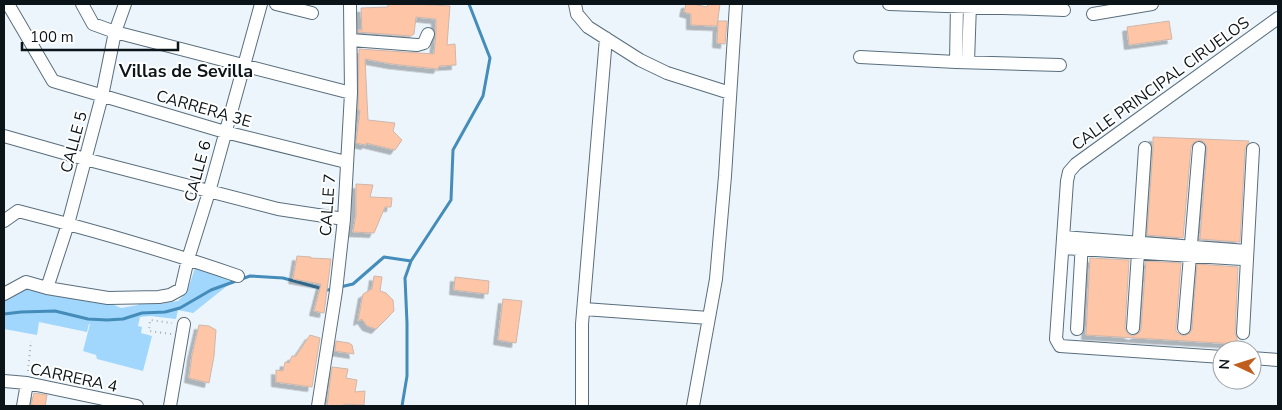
<svg xmlns="http://www.w3.org/2000/svg" width="1282" height="410" font-family="'Nunito Sans',sans-serif">
	<defs>
		<filter id="shadow"><feDropShadow dx="-4.5" dy="4.5" stdDeviation="0" flood-color="#0004"/></filter>
	</defs>
	<rect width="100%" height="100%" fill="#ecf5fc"/>
	<path fill="#a1d7fc" d="M196,265L237,278L193,313L178,310L176,319L150,316L140,317L138,326L142,327L141,333L152,336L143,371L97,359L96,355L83,351L90,324H89L87,332L39,322L37,335L4,329V292L27,284L103,300L121,308L138,305L143,299H150L160,304L178,301L187,292Z"/>
	<g fill="none" stroke-linecap="round" stroke-linejoin="round">
		<path stroke="#448cb9" stroke-width="3" d="M340,287L353,284L384,257L411,261
			M4,314L21,312L55,311L88,319L107,320L123,319L142,313L165,312L180,308L211,290L250,276L283,278L327,290L334,289
			M402,406L407,376V323L405,278L411,261L451,200L453,150L483,96L490,58L469,4"/>
	</g>
	<path fill="#ffc5a7" stroke="#cfb6a9" filter="url(#shadow)" d="M388,4H413L450,6L447,45L455,44L456,65L439,66L438,69L392,64L365,59L368,120L395,123L393,131L402,140L395,150L366,143V145L356,143L360,110H358L359,49L434,54L436,34V19L416,17L414,34L411,36L358,32V30H362L361,8L388,7Z
		M686,4H693L707,7L708,4H720L717,26L691,25V14L684,12Z
		M718,21H727L725,44L717,43Z
		M1169,21L1172,39L1129,45L1127,27Z
		M1153,137L1249,141L1245,149L1240,242L1200,239L1207,149L1206,145L1204,142L1199,140L1193,143L1191,147L1183,238L1147,235L1153,149Z
		M356,184L373,185L370,197L392,198L391,207H385L374,233L353,232L356,215Z
		M297,256L311,257V258L331,259L324,313L314,311L321,284L293,279Z
		M1090,258L1129,260L1125,327L1126,331L1128,334L1133,336L1139,333L1141,329L1146,261L1181,263L1176,327V331L1179,334L1184,336L1190,333L1192,329L1197,264L1238,267L1235,333L1237,338V344L1086,335Z
		M374,276L382,277L380,291L386,293L393,300L394,311L376,329L367,326L362,319L358,321L363,294L372,289Z
		M455,277L489,281L488,294L454,290Z
		M503,299L522,301L516,343L498,340Z
		M199,325L209,326L216,330L214,356L209,383L189,378L192,355Z
		M310,335L320,338L312,387L276,382V370L283,371L285,362L289,363L292,356H296Z
		M336,341L349,343L352,345L354,354L335,351Z
		M332,367L348,369L346,378L357,380L355,392L365,391L364,405L344,404L343,406H327Z
		M34,393L47,395L45,406L31,405Z"/>
	<g fill="none" stroke-linecap="round" stroke-linejoin="round">
		<g stroke="#596e7d" stroke-width="14">
			<path id="minor" d="M8,4L53,81L225,132L346,162
				M82,4L93,24L115,32L351,93
				M276,4L312,13
				M575,4L577,14L588,27L640,60L667,73L730,93
				M889,4L1064,10
				M1093,14L1152,4
				M351,40L417,45L424,43L428,34
				M860,57L956,62L1060,65
				M956,62L957,4
				M968,62L970,4
				M4,136L85,159L278,209L344,219
				M4,221L18,211C93,230 166,251 238,276
				M1063,237L1247,251
				M1063,248L1242,259
				M47,288L68,224L102,96L115,32L125,4
				M4,294L26,282L47,288L108,298L159,297L170,295L181,289L188,259L209,192L261,4
				M584,309L709,318
				M1133,328L1145,148
				M1184,328L1199,148
				M1077,329L1082,242
				M1243,333L1253,149
				M1222,357L1060,346L1056,339L1067,181L1069,172L1076,164L1278,18
				M1252,358L1278,360
				M4,381L27,383L137,406
				M23,406L27,383
				M170,406L184,324
				M318,406L336,291L344,219L351,93L350,4
				M582,406V324L606,38
				M693,406L716,279L725,176L736,4"/>
		</g>
		<path stroke="#a2abb1" stroke-width="2" stroke-dasharray="1 4" stroke-linecap="butt" d="M171,334L149,331L150,320L172,323
			M28,371L31,341"/>
		<use href="#minor" stroke="#fff" stroke-width="12"/>
	</g>
	<g text-anchor="middle" stroke-width="4" stroke-linejoin="round" paint-order="stroke">
		<g font-size="16" fill="#0b1419" stroke="#fff">
			<text transform="translate(1160 83) rotate(-36)" y="6">CALLE PRINCIPAL CIRUELOS</text>
			<text transform="translate(204 108) rotate(16)" y="6">CARRERA 3E</text>
			<text transform="translate(73 142) rotate(-75)" y="6">CALLE 5</text>
			<text transform="translate(197 171) rotate(-75)" y="6">CALLE 6</text>
			<text transform="translate(327 205) rotate(-86)" y="6">CALLE 7</text>
			<text transform="translate(74 377) rotate(12)" y="6">CARRERA 4</text>
		</g>
		<g font-size="18" font-weight="bold" fill="#0b1419" stroke="#fff">
			<text x="186" y="77">Villas de Sevilla</text>
		</g>
	</g>
	<rect width="1282" height="410" fill="none" stroke="#0b1419" stroke-width="10"/>
	<g transform="translate(1237 365) rotate(274)"><circle r="24" fill="#ffffff" stroke="#9da1a3"/>
	<path d="M0-4L9 19L0 12L-9 19Z" fill="#c05e20"/>
	<text y="-8" font-size="14" font-weight="bold" text-anchor="middle" fill="#0b1419">N</text>
	</g>
	<path d="M22 42v8h156v-8" fill="none" stroke="#0b1419" stroke-width="2.5"/>
	<text x="30" y="42" font-size="15" fill="#0b1419" stroke="#ffffff" stroke-width="4" paint-order="stroke">100 m</text>
</svg>
